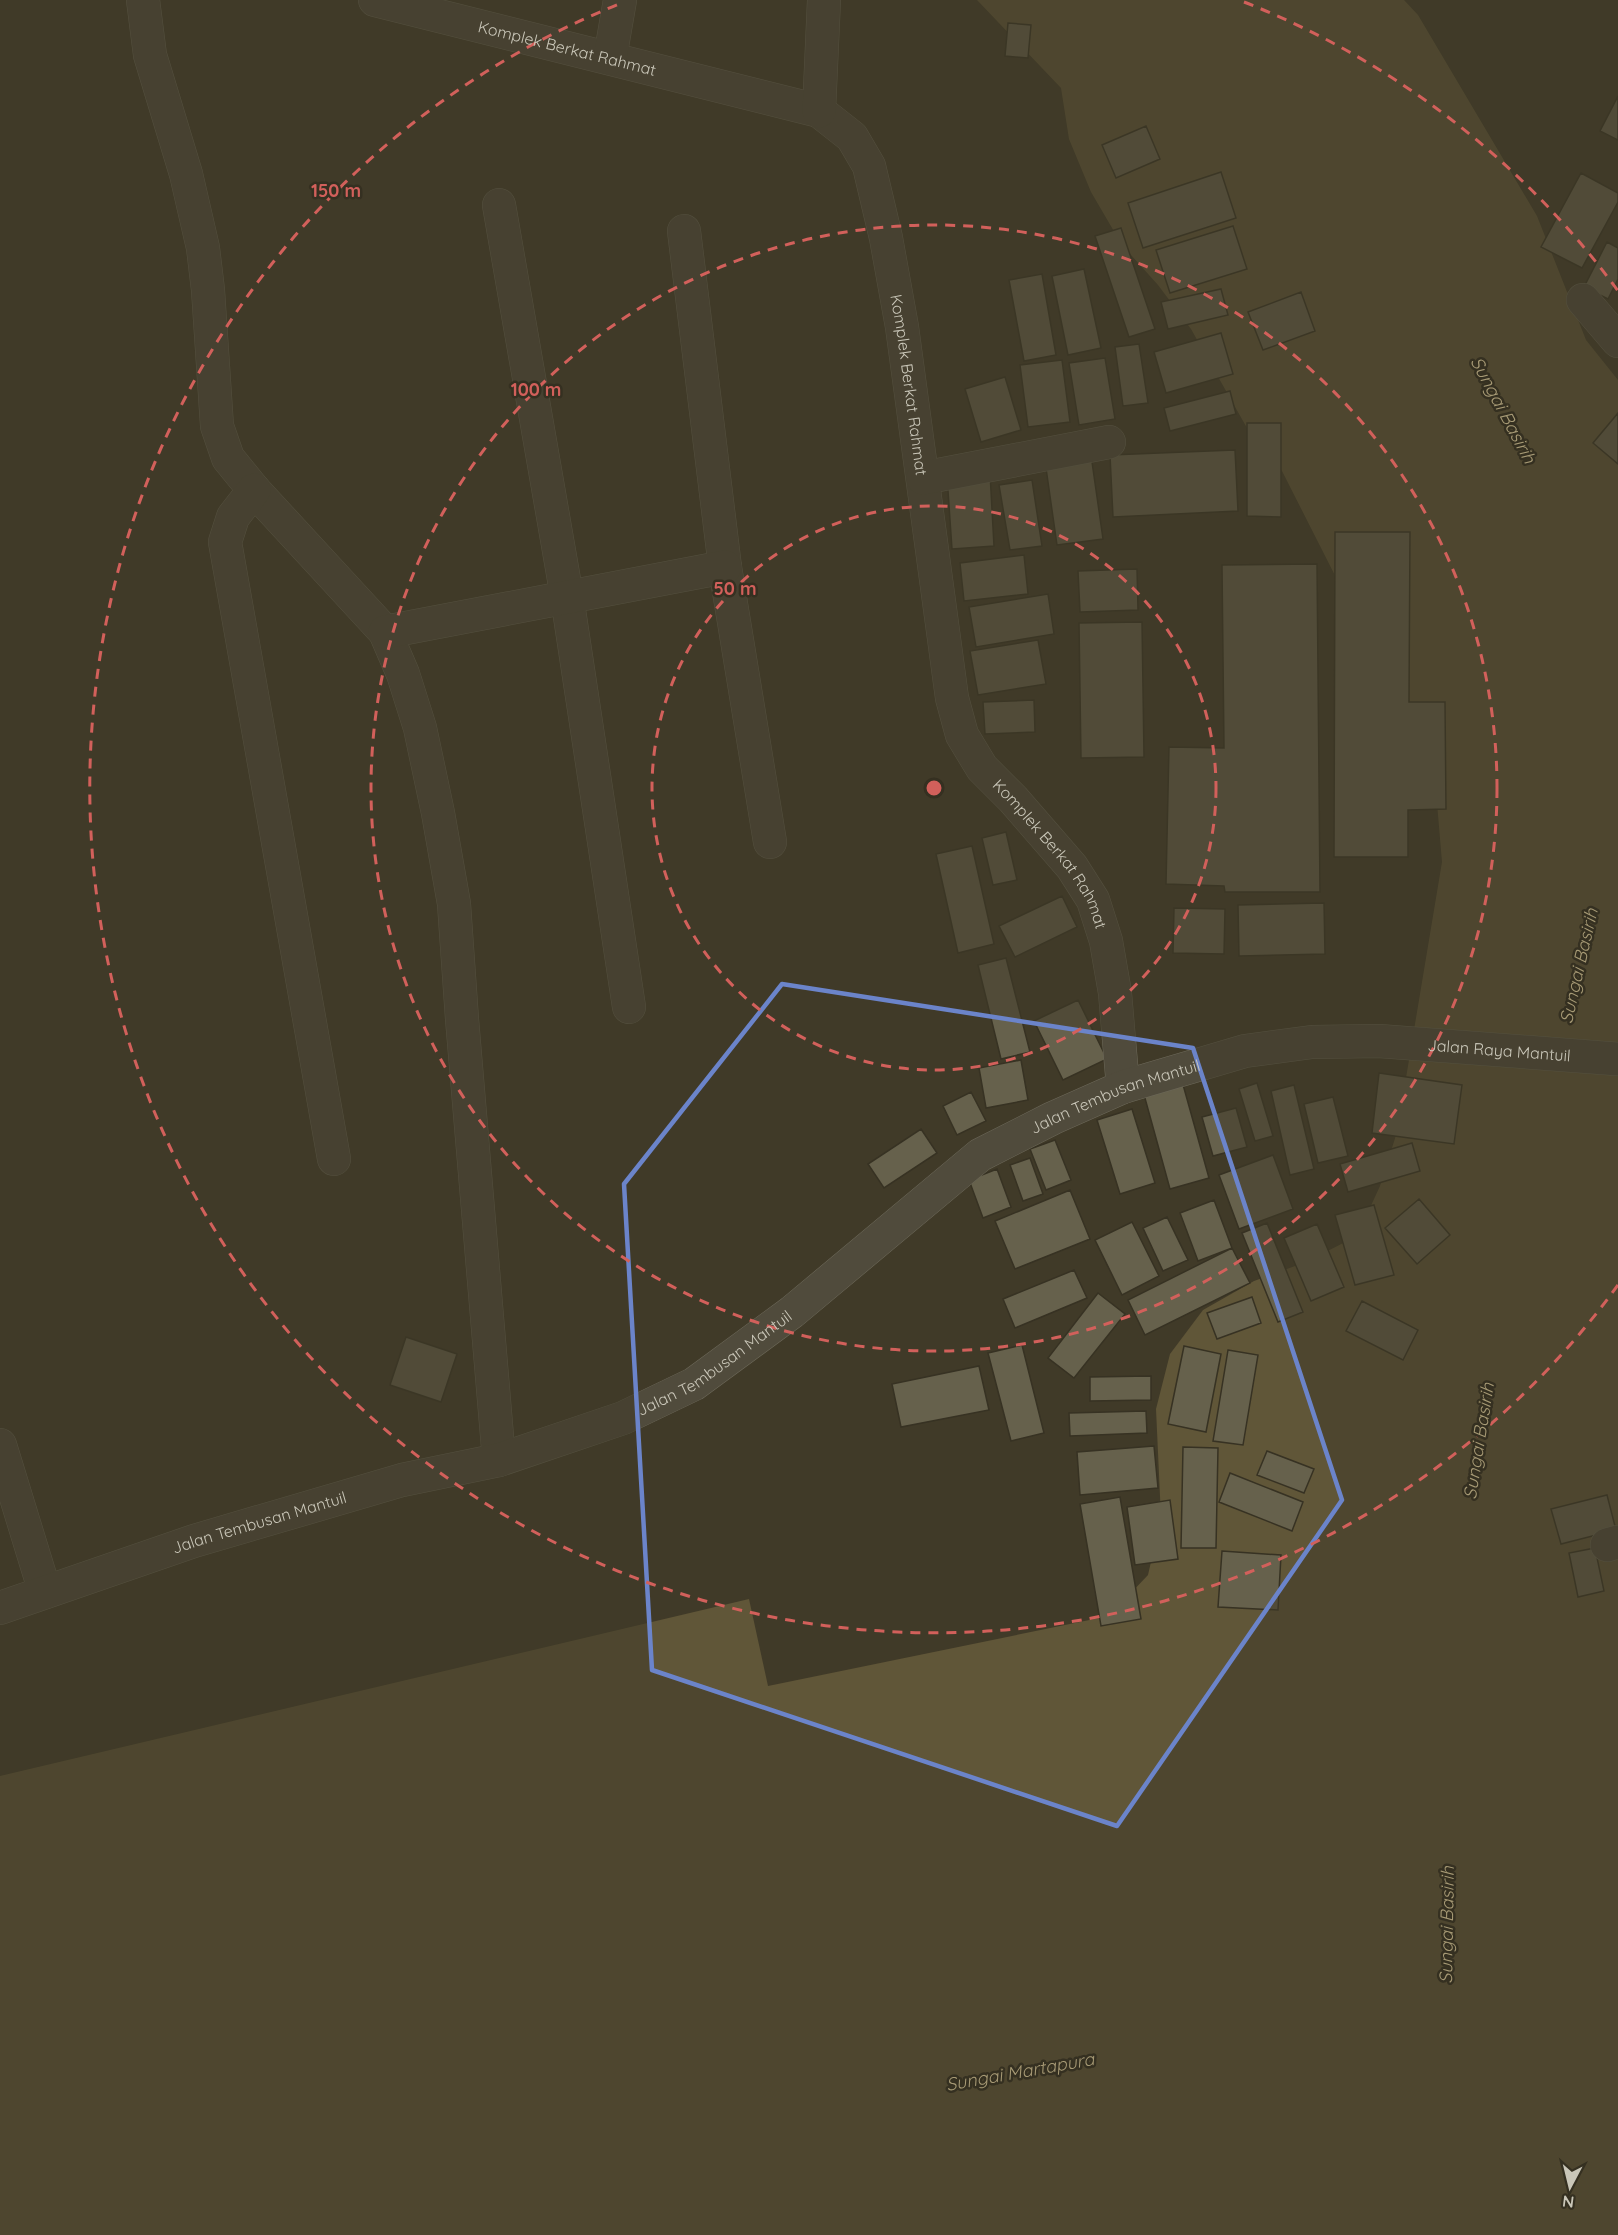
<svg xmlns="http://www.w3.org/2000/svg" width="1618" height="2235" font-family="Quicksand,sans-serif">
	<rect width="100%" height="100%" fill="#403a28"/>
	<path fill="#605638" d="M977,0H1404L1418,15L1537,216L1586,340L1618,380V2235H0V1776L749,1599L768,1686L1109,1616L1148,1575L1161,1518L1156,1409L1170,1354L1203,1310L1254,1281L1306,1262L1357,1236L1380,1186L1397,1132L1442,862L1437,803L1423,749L1282,471L1247,428L1191,329L1158,285L1122,245L1091,192L1069,139L1061,88Z"/>
	<path fill="#66614c" stroke="#373223" stroke-width="1.5" d="M1008,23L1031,25L1028,58L1005,56Z
		M1618,96V140L1600,131Z
		M1146,126L1160,159L1116,178L1102,145Z
		M1221,172L1236,218L1143,248L1128,203Z
		M1581,173L1618,193V202L1582,268L1541,247Z
		M1233,226L1247,269L1170,293L1156,250Z
		M1121,228L1155,329L1129,337L1095,236Z
		M1607,242L1618,248V279L1608,299L1584,287Z
		M1084,269L1101,348L1068,355L1052,276Z
		M1042,274L1056,355L1024,361L1009,280Z
		M1221,289L1228,315L1168,329L1161,302Z
		M1301,292L1315,331L1263,350L1248,312Z
		M1221,333L1233,374L1166,393L1154,352Z
		M1139,344L1148,403L1123,406L1115,347Z
		M1105,358L1115,419L1079,425L1069,363Z
		M1062,360L1070,422L1028,427L1020,365Z
		M1005,377L1021,430L981,442L965,389Z
		M1230,391L1236,414L1170,431L1164,408Z
		M1618,413V464L1593,443Z
		M1247,423H1281V517L1247,516Z
		M1235,450L1238,511L1113,517L1110,455Z
		M1091,455L1103,539L1057,545L1045,461Z
		M990,473L994,546L952,549L947,476Z
		M1032,480L1042,546L1010,550L999,485Z
		M1335,532H1410L1409,702H1445L1446,809L1408,810V857H1334Z
		M1024,555L1028,594L964,601L960,563Z
		M1317,564L1320,892H1225L1224,886L1166,884L1169,747L1224,748L1222,565Z
		M1137,569L1138,610L1080,612L1078,571Z
		M1048,594L1054,634L976,647L969,607Z
		M1142,622L1144,757L1081,758L1079,623Z
		M1038,640L1046,684L978,695L970,651Z
		M1034,700L1035,732L985,734L983,702Z
		M1006,832L1017,880L993,885L982,838Z
		M972,846L994,944L958,953L936,854Z
		M1062,896L1077,927L1015,957L999,926Z
		M1324,903L1325,954L1239,956L1238,905Z
		M1174,908L1225,909L1224,954L1173,953Z
		M1006,958L1030,1052L1001,1059L978,965Z
		M1078,1000L1107,1059L1063,1080L1034,1021Z
		M1021,1060L1028,1100L986,1108L979,1068Z
		M1379,1073L1462,1085L1454,1144L1372,1133Z
		M1182,1081L1209,1178L1170,1189L1143,1091Z
		M1257,1083L1273,1136L1255,1141L1239,1089Z
		M1294,1085L1314,1169L1290,1175L1271,1091Z
		M971,1092L986,1121L957,1135L943,1106Z
		M1333,1097L1348,1156L1318,1163L1304,1104Z
		M1236,1108L1247,1147L1213,1156L1202,1117Z
		M1132,1109L1155,1183L1120,1194L1097,1120Z
		M921,1129L937,1153L884,1188L868,1164Z
		M1055,1140L1071,1180L1046,1190L1030,1149Z
		M1412,1143L1420,1171L1348,1192L1340,1164Z
		M1273,1155L1293,1209L1239,1229L1219,1175Z
		M1030,1158L1043,1194L1023,1201L1010,1165Z
		M997,1169L1011,1207L983,1218L969,1180Z
		M1070,1190L1090,1239L1015,1269L995,1221Z
		M1419,1199L1450,1235L1417,1264L1385,1228Z
		M1214,1200L1232,1248L1198,1261L1180,1213Z
		M1374,1205L1394,1275L1355,1285L1335,1215Z
		M1167,1217L1188,1260L1163,1271L1143,1228Z
		M1132,1222L1159,1276L1122,1295L1095,1240Z
		M1267,1223L1303,1312L1278,1322L1242,1233Z
		M1317,1224L1344,1287L1311,1301L1284,1238Z
		M1232,1248L1250,1283L1145,1335L1128,1300Z
		M1074,1270L1087,1298L1015,1328L1003,1299Z
		M1098,1293L1125,1314L1074,1378L1048,1358Z
		M1252,1297L1261,1323L1217,1339L1207,1313Z
		M1362,1301L1418,1330L1403,1360L1346,1331Z
		M406,1337L457,1354L441,1402L390,1385Z
		M1022,1345L1044,1433L1011,1441L988,1353Z
		M1184,1346L1221,1354L1206,1432L1168,1424Z
		M1228,1350L1258,1355L1243,1445L1213,1441Z
		M979,1366L989,1410L901,1427L892,1384Z
		M1151,1376V1400L1090,1401V1377Z
		M1146,1411L1147,1433L1070,1436L1069,1413Z
		M1154,1446L1158,1488L1080,1495L1077,1452Z
		M1183,1447L1218,1448L1216,1548H1181Z
		M1267,1451L1314,1469L1304,1493L1257,1475Z
		M1230,1473L1303,1502L1292,1531L1219,1502Z
		M1607,1495L1616,1530L1561,1544L1551,1509Z
		M1120,1497L1141,1619L1101,1626L1080,1504Z
		M1170,1500L1178,1559L1135,1565L1127,1507Z
		M1595,1548L1604,1591L1578,1597L1569,1553Z
		M1222,1551L1281,1555L1278,1610L1218,1607Z"/>
	<g fill="none" stroke-linecap="round" stroke-linejoin="round">
		<g stroke="#6d695a" stroke-width="34">
			<g id="minor">
				<path d="M143,0L150,55L186,174L203,248L208,290L217,426L228,458L254,490L385,632L403,674L420,728L438,813L454,904L462,1019L499,1460"/>
				<path id="s1" d="M375,0L819,111L852,137L869,166L886,238L902,327L952,698L962,735L982,768L1013,799L1072,867L1093,900L1106,941L1115,993L1123,1087"/>
				<path d="M610,58L620,0"/>
				<path d="M819,111L824,0"/>
				<path d="M499,205L567,597L629,1007"/>
				<path d="M684,231L725,567L770,842"/>
				<path d="M1583,300L1618,341"/>
				<path d="M923,478L1109,442"/>
				<path d="M254,490L233,517L225,542L334,1159"/>
				<path d="M385,632L725,567"/>
				<path d="M0,1445L45,1592"/>
				<path d="M1607,1545L1618,1542"/>
			</g>
		</g>
		<g stroke="#6d695a" stroke-width="34">
			<g id="tertiary">
				<path id="s2" d="M0,1608L194,1541L402,1480L499,1460L623,1418L694,1384L792,1312L980,1155L1053,1118L1123,1087L1245,1051L1312,1042L1379,1041L1618,1059"/>
			</g>
		</g>
		<use href="#minor" stroke="#504b3c" stroke-width="33"/>
		<use href="#tertiary" stroke="#504b3c" stroke-width="33"/>
	</g>
	<path d="M0 0H1618V2235H0ZM782,984L1193,1048L1342,1500L1117,1826L652,1670L624,1184Z" fill="#403a28" fill-opacity=".55" fill-rule="evenodd"/>
	<path fill="none" stroke="#6b84ca" stroke-width="4.5" stroke-linejoin="round" d="M782,984L1193,1048L1342,1500L1117,1826L652,1670L624,1184Z"/>
	<g fill="none" stroke="#d2605b" stroke-width="3" stroke-dasharray="10 8">
		<circle cx="934" cy="788" r="282"/>
		<circle cx="934" cy="788" r="563"/>
		<path d="M1618 1285A845 845 0 1 1 624 2M1244 2A845 845 0 0 1 1618 291"/>
	</g>
	<g text-anchor="middle" stroke-width="5" stroke-linejoin="round" paint-order="stroke">
		<g font-size="16" fill="#cac7b9" stroke="#353021">
			<text dy="6" stroke="none"><textPath href="#s1" startOffset="198">Komplek Berkat Rahmat</textPath></text>
			<text dy="6" stroke="none"><textPath href="#s1" startOffset="756">Komplek Berkat Rahmat</textPath></text>
			<text dy="6" stroke="none"><textPath href="#s1" startOffset="1260">Komplek Berkat Rahmat</textPath></text>
			<text dy="6" stroke="none"><textPath href="#s2" startOffset="1638">Jalan Raya Mantuil</textPath></text>
			<text dy="6" stroke="none"><textPath href="#s2" startOffset="1245">Jalan Tembusan Mantuil</textPath></text>
			<text dy="6" stroke="none"><textPath href="#s2" startOffset="759">Jalan Tembusan Mantuil</textPath></text>
			<text dy="6" stroke="none"><textPath href="#s2" startOffset="273">Jalan Tembusan Mantuil</textPath></text>
		</g>
		<g font-size="18" font-style="italic" fill="#a79a75" stroke="#353021">
			<text transform="translate(1503 410) rotate(62)" y="6">Sungai Basirih</text>
			<text transform="translate(1579 966) rotate(-77)" y="6">Sungai Basirih</text>
			<text transform="translate(1479 1441) rotate(-81)" y="6">Sungai Basirih</text>
			<text transform="translate(1447 1925) rotate(-89)" y="6">Sungai Basirih</text>
			<text transform="translate(1020 2072) rotate(-10)" y="6">Sungai Martapura</text>
		</g>
	</g>
	<circle cx="934" cy="788" r="9" fill="#d2605b" stroke="#353021" stroke-width="3"/>
	<g font-size="18" text-anchor="middle" font-weight="bold" fill="#d2605b" stroke="#353021" stroke-width="5" stroke-linejoin="round" paint-order="stroke">
		<text x="336" y="197">150 m</text>
		<text x="536" y="396">100 m</text>
		<text x="735" y="595">50 m</text>
	</g>
	<g transform="translate(1570 2187) rotate(187)" stroke="#353021" stroke-width="4.5" paint-order="stroke">
	<path d="M0-4.5L10 22L0 15L-10 22Z" fill="#cac7b9"/>
	<text y="-9" font-size="16" font-weight="bold" text-anchor="middle" fill="#cac7b9">N</text>
	</g>
</svg>
